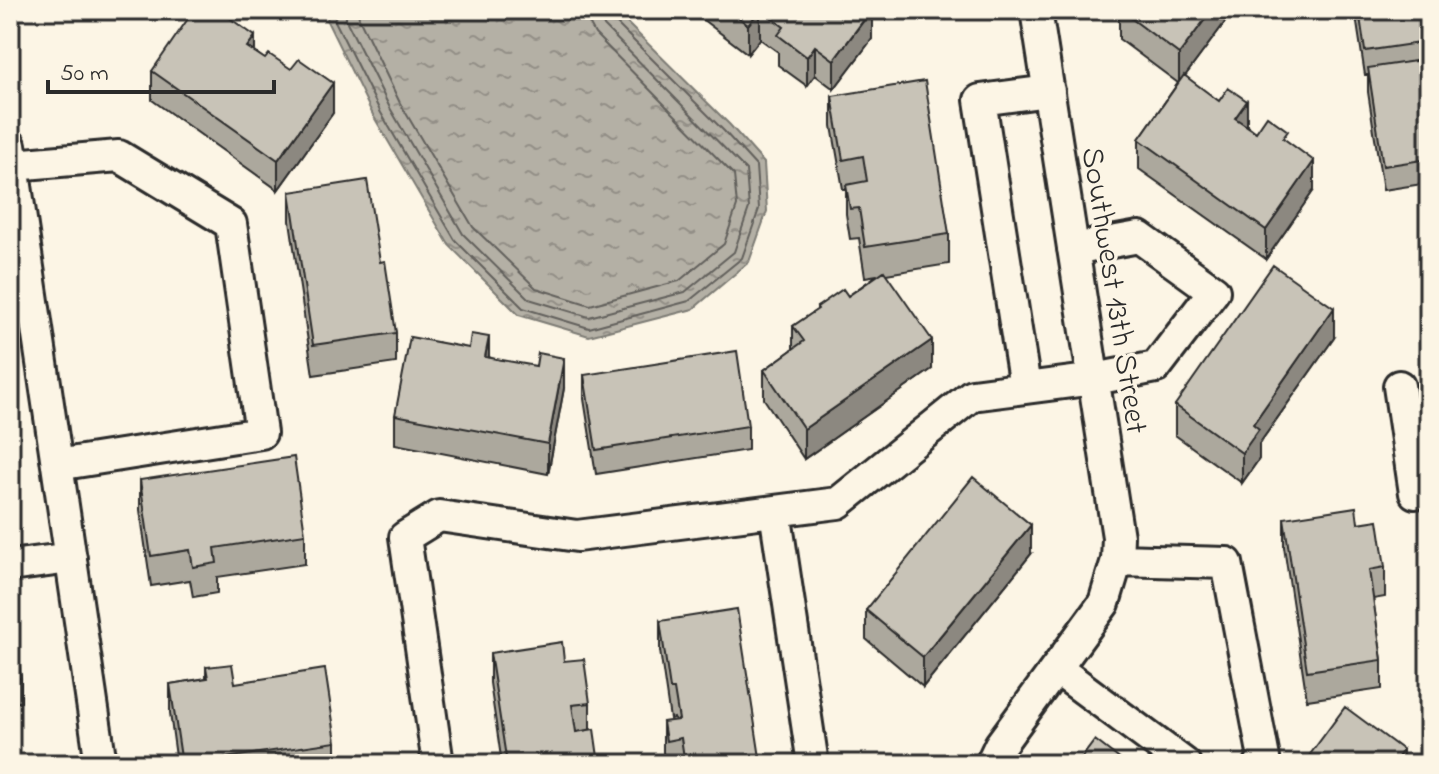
<svg xmlns="http://www.w3.org/2000/svg" width="1439" height="774" font-family="'Indie Flower',sans-serif">
	<defs>
		<pattern id="water-ripples" width="26" height="14" patternUnits="userSpaceOnUse" patternTransform="scale(2)"><rect width="26" height="14" fill="#b4b0a5"/><path d="M2 4q2-2 4 0t4 0M15 11q2-2 4 0t4 0" fill="none" stroke="#938f87"/></pattern>
	</defs>
	<rect width="100%" height="100%" fill="#fcf5e5"/>
	<filter id="ink" filterUnits="userSpaceOnUse"><feTurbulence type="fractalNoise" baseFrequency=".0125" numOctaves="2"/><feDisplacementMap in="SourceGraphic" scale="16" xChannelSelector="R" yChannelSelector="G"/><feConvolveMatrix kernelMatrix="1 2 1 2 8 2 1 2 1" color-interpolation-filters="sRGB"/></filter>
	<g filter="url(#ink)">
		<path fill="url(#water-ripples)" stroke="#7d7b74" stroke-width="2" d="M329,10H614L730,125L764,163L767,211L749,262L693,309L589,336L519,315L449,245L374,117L327,21Z"/>
		<g fill="none" stroke-linecap="round" stroke-linejoin="round">
			<path stroke="#62605c" stroke-width="2" d="M336,10L335,21L381,113L455,240L523,308L589,328L689,301L742,258L759,209L756,166L724,131L612,19L609,10
				M346,10V20L390,108L463,234L529,299L589,317L685,292L734,252L749,208L746,170L604,26L599,10
				M358,10L359,18L400,103L473,227L536,288L590,305L679,281L724,244L737,206L734,175L595,34L589,23L587,10"/>
			<g stroke="#2b2b2b" stroke-width="36">
				<path id="minor" d="M10,145L101,764
					M13,165L119,156L231,224L261,433L57,465
					M1399,386L1415,493L1429,491
					M1025,387L980,100L1049,91
					M775,511L813,764
					M1117,560L1227,563L1264,758L1260,764
					M10,566L71,558
					M1057,669L1185,764
					M438,764L405,537L439,516L577,536L838,503L972,395L1095,379L1156,367L1214,291L1139,237L1073,249
					M991,764L1000,745L1104,603L1117,560L1118,537L1036,10"/>
			</g>
			<use href="#minor" stroke="#fcf5e5" stroke-width="30"/>
		</g>
		<path fill="#aca89d" stroke="#2b2b2b" stroke-width="2" d="M690,10H872V39L834,89L815,75L807,86L778,65V52L760,39L748,54Z
			M1119,10H1234L1185,76L1256,132L1288,142L1314,190L1266,259L1139,169V139L1178,83L1119,39Z
			M1355,10H1421L1426,42V59H1429V183L1383,190L1368,92V75H1365Z
			M255,52L333,113L278,190L152,100V71Z
			M832,96L949,234V264L886,274L932,369L804,459L764,399V370L793,349V326L817,310V307L848,296L877,275L865,277L859,238L850,239L846,214V189H843L832,126Z
			M290,192L380,262L396,333V363L313,375L290,221Z
			M1334,338L1259,444V459L1242,483L1175,435V405Z
			M489,357L564,388L548,474L395,444V415Z
			M584,375L748,426V450L596,474L584,399Z
			M140,480L305,534V564L217,577V593L193,597L190,580L151,586L140,510Z
			M1284,518L1358,523L1385,567V597L1373,599L1382,660V689L1307,700L1284,547Z
			M1031,554L923,687L866,639V610Z
			M10,602L21,678V702L10,703Z
			M660,621L761,764H665L663,752V722L675,721L674,718L670,719L660,651Z
			M490,653L564,661L590,703V729L599,764H502L490,683Z
			M206,667L235,683L336,742V764H177L170,713V684L206,678Z"/>
		<path fill="#8c8880" stroke="#2b2b2b" stroke-width="2" d="M760,10V39L748,54V25Z
			M872,10V39L834,89V60Z
			M1212,10H1234L1179,84V54Z
			M255,36V66L247,47Z
			M815,46V75L807,86V57Z
			M333,83V113L278,190V160Z
			M1247,101V131L1235,118Z
			M1314,161V190L1266,259V230Z
			M1334,308V338L1259,444V459L1242,483V453L1253,424Z
			M489,337V367L485,357Z
			M932,340V369L804,459V429Z
			M564,358V388L548,474V444Z
			M1031,525V554L923,687V657Z
			M1403,750V764H1393Z"/>
		<path fill="#c8c3b7" stroke="#2b2b2b" stroke-width="2" d="M194,10H218L255,36L247,47L265,59L269,54L291,69L299,59L333,83L278,160L152,71Z
			M729,10H760L748,25Z
			M761,10H871L834,60L815,46L807,57L778,35L784,27Z
			M1120,10H1212L1179,54Z
			M1359,10H1421L1426,42L1365,51Z
			M1429,59V159L1383,166L1368,68Z
			M1184,75L1219,101L1228,88L1247,101L1235,118L1256,132L1267,116L1288,131L1283,138L1314,161L1266,230L1139,139Z
			M925,81L949,234L865,247L859,208L850,209L846,185L867,181L863,156L843,160L832,96Z
			M367,180L380,262L385,261L396,333L313,345L290,192Z
			M1273,265L1334,308L1253,424L1259,429L1242,453L1175,405Z
			M884,271L932,340L804,429L764,370L804,341L793,326L818,309L817,307L843,289L848,296Z
			M471,334L489,337L485,357L536,366L538,353L564,358L548,444L395,415L410,337L469,348Z
			M737,351L748,426L596,450L584,375Z
			M294,457L305,534L215,548L217,563L193,567L190,550L151,556L140,480Z
			M973,477L1031,525L923,657L866,610Z
			M1356,507L1358,523L1378,520L1385,567L1369,570L1382,660L1307,671L1284,518Z
			M10,602L21,678L10,679Z
			M737,609L761,764H685L681,738L666,741L663,722L679,720L674,689H670L660,621Z
			M562,642L564,661L584,659L590,703L572,705L576,732L594,729L599,764H507L490,653Z
			M232,664L235,683L325,669L336,742L182,764L170,684L208,678L206,667Z
			M1345,707L1403,750L1393,764H1303Z
			M1095,740L1126,764H1077Z"/>
	</g>
	<g text-anchor="middle" stroke-width="7" stroke-linejoin="round" paint-order="stroke">
		<g font-size="32" fill="#2b2b2b" stroke="#fcf5e5">
			<text transform="translate(1116 290) rotate(81)" y="11">Southwest 13th Street</text>
		</g>
	</g>
	<rect width="1439" height="774" fill="none" stroke="#fcf5e5" stroke-width="40"/>
	<rect x="20" y="20" width="1399" height="734" fill="none" stroke="#2b2b2b" stroke-width="3" filter="url(#ink)"/>
	<path d="M48 80v12h226v-12" fill="none" stroke="#2b2b2b" stroke-width="4"/>
	<text x="60" y="80" font-size="24" fill="#2b2b2b" stroke="#fcf5e5" stroke-width="6" paint-order="stroke">50 m</text>
</svg>
